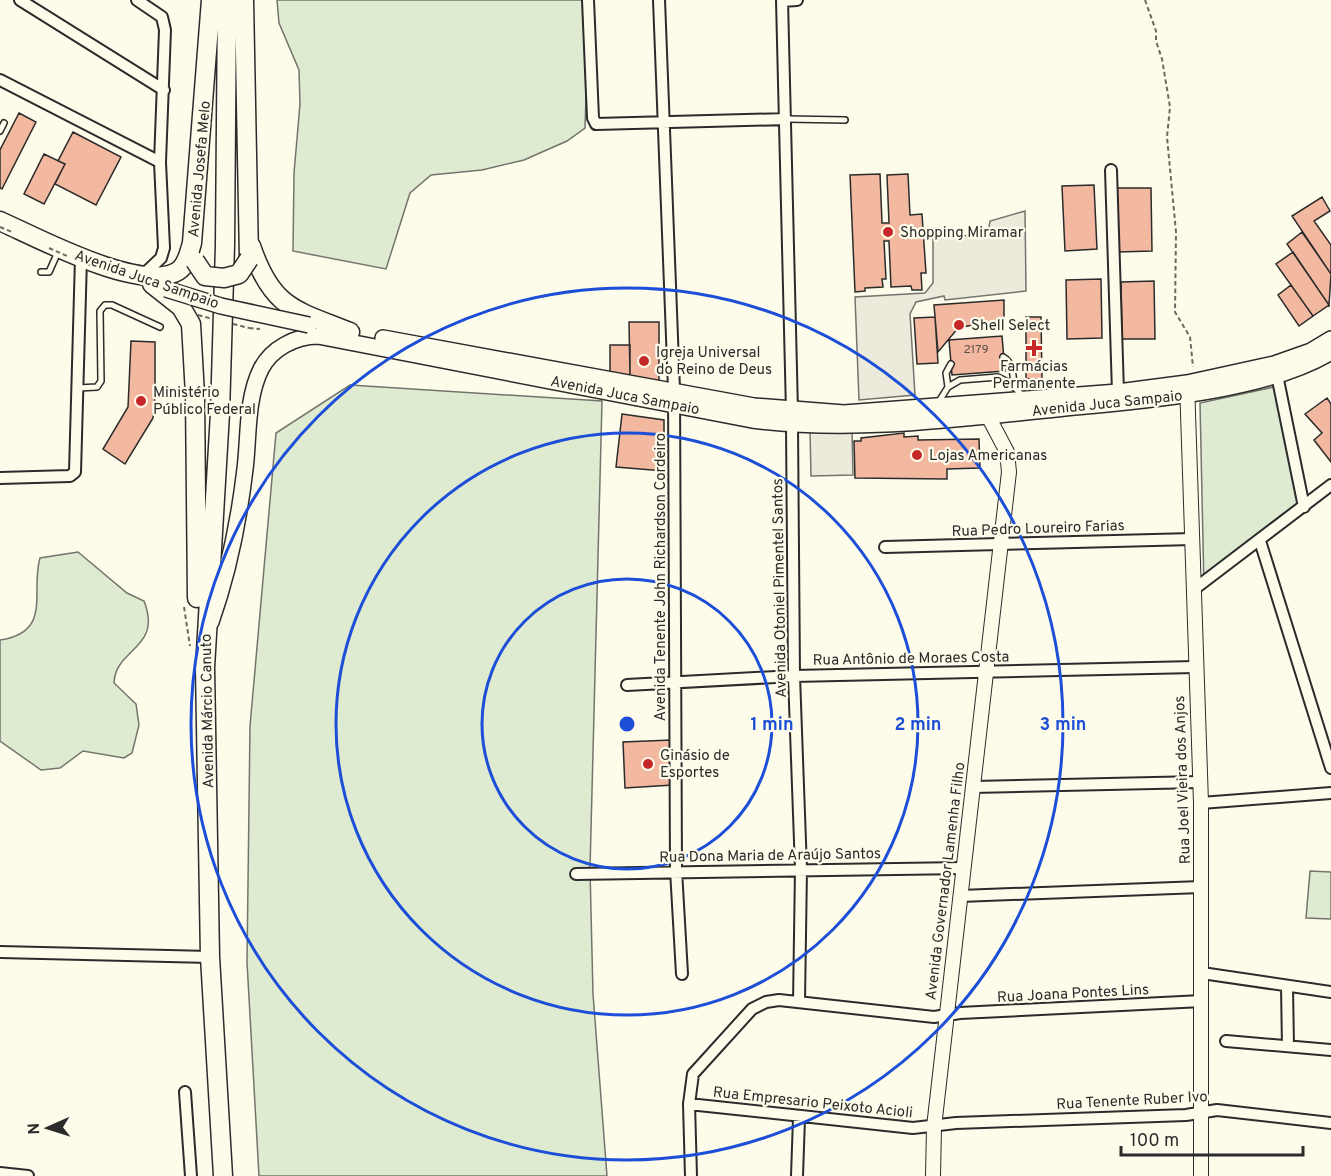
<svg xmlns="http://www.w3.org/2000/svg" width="1331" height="1176" font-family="Overpass,sans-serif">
	<rect width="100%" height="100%" fill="#fdfbea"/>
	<path fill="#deebd1" stroke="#74746e" stroke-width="1.5" d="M277,0H589L585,128L567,141L524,160L482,170L431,175L410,193L386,269L293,251L294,173L300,104L299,70L279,23Z
		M350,385L602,401L590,869L593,994L607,1176H259L247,962L250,726L276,433Z
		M1283,385L1299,509L1204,588L1200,403Z
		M78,552L127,593L144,601C163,649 115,648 114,683L136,704L139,725L132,753L124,758L83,751L60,768L41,770L0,741V640C53,632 30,592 40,558Z
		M1310,871L1331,872V919L1306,918Z"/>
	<path fill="#eceadb" stroke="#74746e" stroke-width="1.5" d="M1025,211L1026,291L945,300L944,296L916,302L910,314L915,395L859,400L855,297L925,293L933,283V238L988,234L990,221Z
		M852,430L853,475L811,476L810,431Z"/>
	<path fill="#f2b8a0" stroke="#2b2b2b" stroke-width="1.5" d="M19,113L36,122L2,189L0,188V150Z
		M73,132L121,157L96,205L55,184L65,164L58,161Z
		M44,154L65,164L44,204L24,194Z
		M880,174L882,223H889L887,175L908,174L910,215L922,214L926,273H921L922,290H912L911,286L891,287L889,241H884L886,279H882L883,287L865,288V291L855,292L850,175Z
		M1094,185L1097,249L1065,251L1062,186Z
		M1117,188H1151L1152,251L1118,252Z
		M1322,197L1330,211L1314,221L1331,245V274L1292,216Z
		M1302,232L1331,274L1329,305L1287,244Z
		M1293,252L1329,305L1313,316L1276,264Z
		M1101,279L1102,338L1067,339L1066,280Z
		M1154,281L1155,339H1122L1121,282Z
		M1291,285L1313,316L1299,326L1278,295Z
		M1004,300V322L959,327L938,352L934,305Z
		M935,317L938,363L917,364L914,318Z
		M1026,317H1041L1042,379H1026Z
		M629,322H659V381L630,376Z
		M1002,336L1005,371L952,375L949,340Z
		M131,341L155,342V396L153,418L125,464L103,449L128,407Z
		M610,345H630V376L610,372Z
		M1327,398L1331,404V462L1314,440L1322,433L1305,414Z
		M622,414L664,420V471L616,467Z
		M904,433V437L918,436V440L979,439L980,468L947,469V479L855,478L854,441H861V438Z
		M671,740L673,785L625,788L623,742Z"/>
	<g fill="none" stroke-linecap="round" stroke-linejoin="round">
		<g stroke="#2b2b2b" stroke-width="8">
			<path id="service" d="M786,119L845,120
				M0,131L4,123
				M41,272H49L58,252
				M1003,357C1014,363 1013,377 1014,387
				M948,387L946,373L951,364
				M78,388L97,387L101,381L100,311L105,305H112L160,327
				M938,403L948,387L960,380L998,377L1010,383L1022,395"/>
		</g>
		<g stroke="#2b2b2b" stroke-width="14">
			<path id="minor" d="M20,0L164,90
				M137,0L162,17L165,30L160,162L164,248L161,258L144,274
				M588,0L593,118L596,124L786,119
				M659,0L674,389L676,870L682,974
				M782,0L792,411
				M782,1L797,0
				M0,80L160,162
				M1111,170L1118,392
				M1277,375L1304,507
				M792,425L794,676L801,869L799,1002
				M0,478L70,476L75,472L81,258
				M1260,541L1331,768
				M885,547L1193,539
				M1193,590L1331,485
				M627,685L794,676L1195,667
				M973,787L1200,782
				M1201,803L1331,793
				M576,874L964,868
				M960,896L1201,887
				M0,952L210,957
				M1202,973L1331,992
				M1287,987L1288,1046
				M1226,1041L1331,1050
				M185,1092L191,1176
				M689,1104L913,1128L956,1123L1186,1115L1217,1110L1331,1123
				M0,1173L28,1176
				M691,1176L689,1104L693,1074L752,1009L766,1002L779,1000L934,1017L960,1013L1202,1001
				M797,1176L799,1118"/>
		</g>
		<g stroke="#2b2b2b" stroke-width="16">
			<path id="tertiary" d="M1187,383L1201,803V1176
				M933,1176L934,1127L1009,472L1007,452L988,416"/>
		</g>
		<g stroke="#2b2b2b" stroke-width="18">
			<path id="secondary" d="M383,338L754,406L844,413L1118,392L1187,383L1274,364L1311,351L1331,339
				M211,622C228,574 239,520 245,469C249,438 246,399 261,369C271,349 295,336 318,336L752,420C853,433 956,419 1056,409C1135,401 1264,393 1331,352"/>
		</g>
		<g stroke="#2b2b2b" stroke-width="21">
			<path id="primary" d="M244,0L249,259
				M0,221C36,237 142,294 178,271C187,265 189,253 192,243L211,0
				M251,246C272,308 294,310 350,332
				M152,284L181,307L191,324L195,395L197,598
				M223,1176L210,957L205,668L220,413L225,245L227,0"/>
		</g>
		<path stroke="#6a6964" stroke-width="2" stroke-dasharray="4.5 3" stroke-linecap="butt" d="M1145,0L1156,31V41L1162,59L1170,107L1167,137L1176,232L1175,312L1190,337L1193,367
			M249,328L260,329
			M184,607L190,646"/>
		<use href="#service" stroke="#fdfbea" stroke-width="5"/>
		<use href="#minor" stroke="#fdfbea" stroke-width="10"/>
		<use href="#tertiary" stroke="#fdfbea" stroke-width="14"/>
		<use href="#secondary" stroke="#fdfbea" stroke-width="15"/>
		<use href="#primary" stroke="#fdfbea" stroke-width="18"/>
		<g stroke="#2b2b2b" stroke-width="18" stroke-linecap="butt">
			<path id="secondary-bridge" d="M166,289L221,306L309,325"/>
		</g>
		<g stroke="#2b2b2b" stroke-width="21" stroke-linecap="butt">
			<path id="primary-bridge" d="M195,261L205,276L224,278L239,274L249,259"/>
		</g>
		<path stroke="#6a6964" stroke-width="2" stroke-dasharray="4.5 3" stroke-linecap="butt" d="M0,227L12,232
			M49,248L67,256
			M73,258L90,265
			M198,315L213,319
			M233,324L249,328"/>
		<use href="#secondary-bridge" stroke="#fdfbea" stroke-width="15"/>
		<use href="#primary-bridge" stroke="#fdfbea" stroke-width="18"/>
	</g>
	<g fill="none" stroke="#1d4ed8" stroke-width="3">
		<circle cx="627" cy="724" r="145"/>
		<circle cx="627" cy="724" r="291"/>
		<circle cx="627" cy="724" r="436"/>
	</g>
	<g fill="#c62828" stroke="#fdfbea" stroke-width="2">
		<circle cx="888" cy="232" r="6"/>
		<circle cx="959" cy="325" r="6"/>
		<path d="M1031 339h6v6h6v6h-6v6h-6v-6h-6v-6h6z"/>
		<circle cx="644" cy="361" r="6"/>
		<circle cx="141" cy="401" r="6"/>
		<circle cx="917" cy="455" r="6"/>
		<circle cx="648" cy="764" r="6"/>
	</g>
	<g text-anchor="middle" stroke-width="4.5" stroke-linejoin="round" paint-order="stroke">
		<g font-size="12" fill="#5d4e48">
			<text x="976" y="353">2179</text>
		</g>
		<g font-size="15" fill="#2b2b2b" stroke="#fdfbea">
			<text transform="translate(199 169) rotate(-85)" y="5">Avenida Josefa Melo</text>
			<text transform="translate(147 279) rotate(19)" y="5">Avenida Juca Sampaio</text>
			<text transform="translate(625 395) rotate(11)" y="5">Avenida Juca Sampaio</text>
			<text transform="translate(1107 403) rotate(-6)" y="5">Avenida Juca Sampaio</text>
			<text transform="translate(1038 528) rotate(-2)" y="5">Rua Pedro Loureiro Farias</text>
			<text transform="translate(660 577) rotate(-90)" y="5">Avenida Tenente John Richardson Cordeiro</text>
			<text transform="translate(779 588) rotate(-91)" y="5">Avenida Otoniel Pimentel Santos</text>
			<text transform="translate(911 658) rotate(-1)" y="5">Rua Antônio de Moraes Costa</text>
			<text transform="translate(207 711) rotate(-91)" y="5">Avenida Márcio Canuto</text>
			<text transform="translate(1182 780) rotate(-92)" y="5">Rua Joel Vieira dos Anjos</text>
			<text transform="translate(770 855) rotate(-1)" y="5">Rua Dona Maria de Araújo Santos</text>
			<text transform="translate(945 881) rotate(-83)" y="5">Avenida Governador Lamenha Filho</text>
			<text transform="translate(1073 993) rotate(-3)" y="5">Rua Joana Pontes Lins</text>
			<text transform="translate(1132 1100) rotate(-3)" y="5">Rua Tenente Ruber Ivo</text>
			<text transform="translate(813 1102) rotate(6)" y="5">Rua Empresario Peixoto Acioli</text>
		</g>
		<g font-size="15" fill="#2b2b2b" stroke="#fdfbea" text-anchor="start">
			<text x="900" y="237">Shopping Miramar</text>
			<text x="971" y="330">Shell Select</text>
			<text x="656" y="357">Igreja Universal<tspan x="656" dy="17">do Reino de Deus</tspan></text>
			<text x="1034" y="371" text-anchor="middle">Farmácias<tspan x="1034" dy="17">Permanente</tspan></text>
			<text x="153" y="397">Ministério<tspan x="153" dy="17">Público Federal</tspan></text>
			<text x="929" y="460">Lojas Americanas</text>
			<text x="660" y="760">Ginásio de<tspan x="660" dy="17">Esportes</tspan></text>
		</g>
	</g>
	<circle cx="627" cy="724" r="9" fill="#1d4ed8" stroke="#fdfbea" stroke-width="3"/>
	<g font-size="18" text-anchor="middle" font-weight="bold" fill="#1d4ed8" stroke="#fdfbea" stroke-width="4.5" stroke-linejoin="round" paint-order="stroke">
		<text x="772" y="730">1 min</text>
		<text x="918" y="730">2 min</text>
		<text x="1063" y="730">3 min</text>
	</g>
	<g transform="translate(48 1128) rotate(267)" stroke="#fdfbea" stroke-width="4.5" paint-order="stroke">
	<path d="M0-4.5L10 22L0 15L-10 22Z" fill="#2b2b2b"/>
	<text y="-9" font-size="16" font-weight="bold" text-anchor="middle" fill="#2b2b2b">N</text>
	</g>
	<path d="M1121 1146v9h182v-9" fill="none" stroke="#2b2b2b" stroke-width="3"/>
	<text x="1130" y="1146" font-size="18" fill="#2b2b2b" stroke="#fdfbea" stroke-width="4.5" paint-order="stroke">100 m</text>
</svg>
